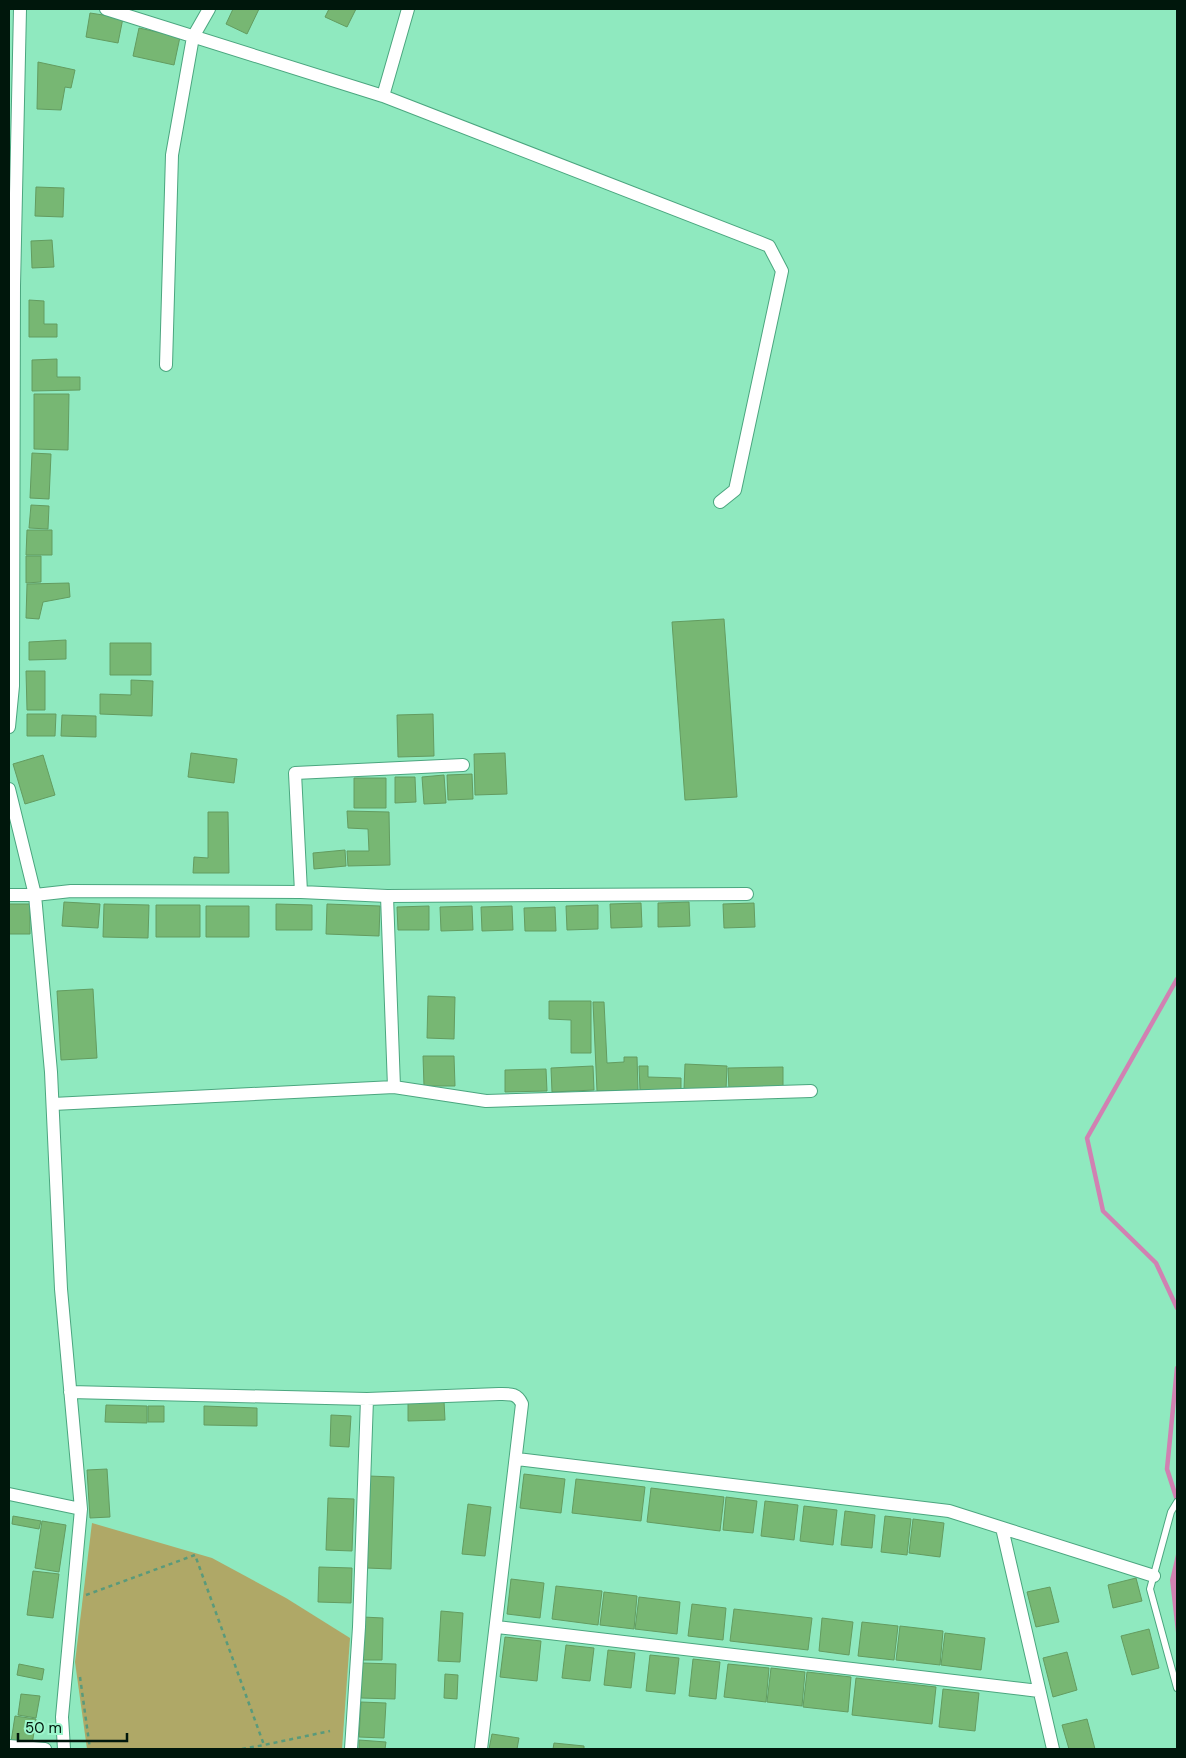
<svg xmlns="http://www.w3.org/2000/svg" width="1186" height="1758" font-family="'DM Sans',sans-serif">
	<rect width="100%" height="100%" fill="#8fe9bf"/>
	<path fill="#afa867" d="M92,1523L212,1558L286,1598L350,1638L342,1749H87L75,1662Z"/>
	<path fill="#d181b2" d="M1177,1550V1642L1170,1580Z"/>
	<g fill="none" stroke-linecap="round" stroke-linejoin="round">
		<path stroke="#d181b2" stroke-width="4.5" d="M1177,979L1087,1138L1103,1211L1156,1263L1177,1308
			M1177,1368L1167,1469L1177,1500"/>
	</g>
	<path fill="#77b773" stroke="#639c60" d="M233,9H259L247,34L226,24Z
		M329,9H356L347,27L325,17Z
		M90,13L123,18L118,43L86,37Z
		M139,28L180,37L174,65L133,56Z
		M38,62L75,70L71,88L65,87L61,110L37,109Z
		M36,187L64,188L63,217L35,216Z
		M52,240L54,267L32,268L31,241Z
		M29,300L44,301V324H57V337H29Z
		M57,359V377H80V390L32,391V360Z
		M34,394H69L68,450L34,449Z
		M32,453L51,454L49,499L30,498Z
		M31,505L49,506L48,529L29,528Z
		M27,530H52V555H26Z
		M26,556H41V582L26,583Z
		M69,583L70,597L43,602L39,619L26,618L27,584Z
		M724,619L737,797L685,800L672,622Z
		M66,640V659L29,660V642Z
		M110,643H151V675H110Z
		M26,671H45V710H27Z
		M131,680L153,681L152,716L100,714V694L131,695Z
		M27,714H56L55,736H27Z
		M433,714L434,756L398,757L397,715Z
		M62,715L96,716V737L61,736Z
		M191,753L237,759L234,783L188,777Z
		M505,753L507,794L475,795L474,754Z
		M43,755L55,795L25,804L13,764Z
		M472,774L473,799L448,800L447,775Z
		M444,775L446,803L424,804L422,777Z
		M395,777H415L416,802L395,803Z
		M354,778H386V808H354Z
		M347,811L389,812L390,865L348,866L347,851H369L368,829L348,828Z
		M208,812H228L229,873H193L194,857L208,858Z
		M345,850L346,866L314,869L313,853Z
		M64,902L100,904L98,928L62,926Z
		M689,902L690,926L658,927V903Z
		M641,903L642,927L611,928L610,904Z
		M754,903L755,927L724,928L723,904Z
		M9,904H30V934H9Z
		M104,904L149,905L148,938L103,937Z
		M276,904L312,905V930H276Z
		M327,904L380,906L379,936L326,934Z
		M156,905H200V937H156Z
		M598,905V929L567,930L566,906Z
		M206,906H249V937H206Z
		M429,906V930H398L397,907Z
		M472,906L473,930L441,931L440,907Z
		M512,906L513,930L482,931L481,907Z
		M555,907L556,931H525L524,908Z
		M93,989L97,1058L61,1060L57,991Z
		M428,996L455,997L454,1039L427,1038Z
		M549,1001H591V1053H571V1020L549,1019Z
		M593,1002H604L607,1063L624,1062V1057H637L638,1090L597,1091Z
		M423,1056H454L455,1086H424Z
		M685,1064L727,1066L726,1090L684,1089Z
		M593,1066L594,1090L552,1092L551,1068Z
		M639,1066H648V1077L681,1078V1090H640Z
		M783,1067V1089L729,1090L728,1068Z
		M546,1069L547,1091L505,1092V1070Z
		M408,1401H444L445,1420L408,1421Z
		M106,1405L147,1406V1423L105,1422Z
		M148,1406H164V1422H148Z
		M204,1406L257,1408V1426L204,1425Z
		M331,1415L351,1416L349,1447L330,1446Z
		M107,1469L110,1517L90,1518L87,1470Z
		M524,1474L565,1479L561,1513L520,1508Z
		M369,1476L394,1477L391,1569L367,1568Z
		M576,1479L645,1487L641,1521L572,1513Z
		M651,1488L724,1497L720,1531L647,1522Z
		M726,1497L757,1501L753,1533L723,1530Z
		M328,1498L354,1499L352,1551L326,1550Z
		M765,1501L798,1505L794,1540L761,1536Z
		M468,1504L491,1507L485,1556L462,1554Z
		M804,1506L837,1510L833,1545L800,1541Z
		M845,1511L875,1515L872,1548L841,1545Z
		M13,1516L41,1521L39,1529L12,1524Z
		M885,1516L911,1519L907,1555L881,1552Z
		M913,1519L944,1523L940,1557L909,1553Z
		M42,1521L66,1525L59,1572L35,1568Z
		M319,1567L352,1568L351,1603L318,1602Z
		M33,1571L59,1574L53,1618L27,1615Z
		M1136,1578L1142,1601L1113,1608L1108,1585Z
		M511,1579L544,1583L540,1618L507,1614Z
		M556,1586L602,1591L598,1625L552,1619Z
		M1050,1587L1059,1622L1036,1627L1027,1592Z
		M604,1592L637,1596L634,1629L600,1625Z
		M639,1597L680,1602L677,1634L635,1629Z
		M692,1604L726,1608L723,1640L688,1636Z
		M734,1609L812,1618L808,1650L730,1641Z
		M441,1611L463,1613L460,1662L438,1661Z
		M363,1617L383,1618L382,1660H362Z
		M822,1618L853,1622L849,1655L819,1651Z
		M862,1622L898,1626L894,1660L858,1656Z
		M900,1626L943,1631L940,1665L896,1660Z
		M1149,1629L1159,1668L1132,1675L1121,1636Z
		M945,1633L985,1638L981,1670L941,1665Z
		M505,1637L541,1641L537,1681L500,1677Z
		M566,1645L594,1648L590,1681L562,1678Z
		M608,1650L635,1653L631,1688L604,1685Z
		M1067,1652L1077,1690L1053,1697L1043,1658Z
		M650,1655L679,1658L675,1694L646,1691Z
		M693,1659L720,1662L716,1699L689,1696Z
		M362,1663L396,1664L395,1699L361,1698Z
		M19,1664L44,1669L42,1680L17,1675Z
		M728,1664L769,1668L766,1702L724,1697Z
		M771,1668L805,1672L802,1706L767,1702Z
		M807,1672L851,1677L848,1712L803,1707Z
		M445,1674L458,1675L457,1699L444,1698Z
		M856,1678L936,1687L932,1724L852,1715Z
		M943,1689L979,1693L975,1731L939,1727Z
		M21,1694L40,1696L36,1718L18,1715Z
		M361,1702L386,1703L384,1738L359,1737Z
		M15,1716L36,1719L32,1745L11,1742Z
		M1087,1719L1095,1749H1069L1062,1725Z
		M492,1734L519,1738L517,1749H489Z
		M359,1740L386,1742L385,1749H359Z
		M554,1743L584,1746V1749H553Z"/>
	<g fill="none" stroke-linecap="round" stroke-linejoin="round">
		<g stroke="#4ba67f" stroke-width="8">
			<path id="lane" d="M1177,1502L1171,1512L1150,1589L1177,1688"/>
		</g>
		<g stroke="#4ba67f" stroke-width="14">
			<path id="street" d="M106,9L383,96L769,246L782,271L735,490L720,502
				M383,96L408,9
				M166,365L172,155L193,37L209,9
				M9,727L13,686L14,286L20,9
				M9,789L35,895L51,1072L61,1289L81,1509L62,1717L64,1749
				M301,892L295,773L463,765
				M9,895H35L71,891L301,892L387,896L747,894
				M387,896L394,1087
				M53,1104L394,1087L486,1101L811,1091
				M70,1392L367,1399L499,1394C510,1394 517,1393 522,1404L481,1749
				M517,1459L949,1511L1154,1576
				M9,1494L81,1509
				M1002,1528L1053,1749
				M497,1627L1039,1691
				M9,1746L45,1749
				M351,1749L359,1627L367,1399"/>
		</g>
		<path stroke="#599a7b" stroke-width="2.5" stroke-dasharray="4 4" stroke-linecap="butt" d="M86,1595L195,1555L264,1745L330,1731
			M80,1677L90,1749
			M242,1749L264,1745"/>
		<use href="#lane" stroke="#fff" stroke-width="6"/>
		<use href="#street" stroke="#fff" stroke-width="12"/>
	</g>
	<rect width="1186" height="1758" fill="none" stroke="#00170c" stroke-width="20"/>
	<path d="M18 1733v8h109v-8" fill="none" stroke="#00170c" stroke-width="2.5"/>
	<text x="25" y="1733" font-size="15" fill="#00170c" stroke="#9cf6cc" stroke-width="4" paint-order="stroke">50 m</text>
</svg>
